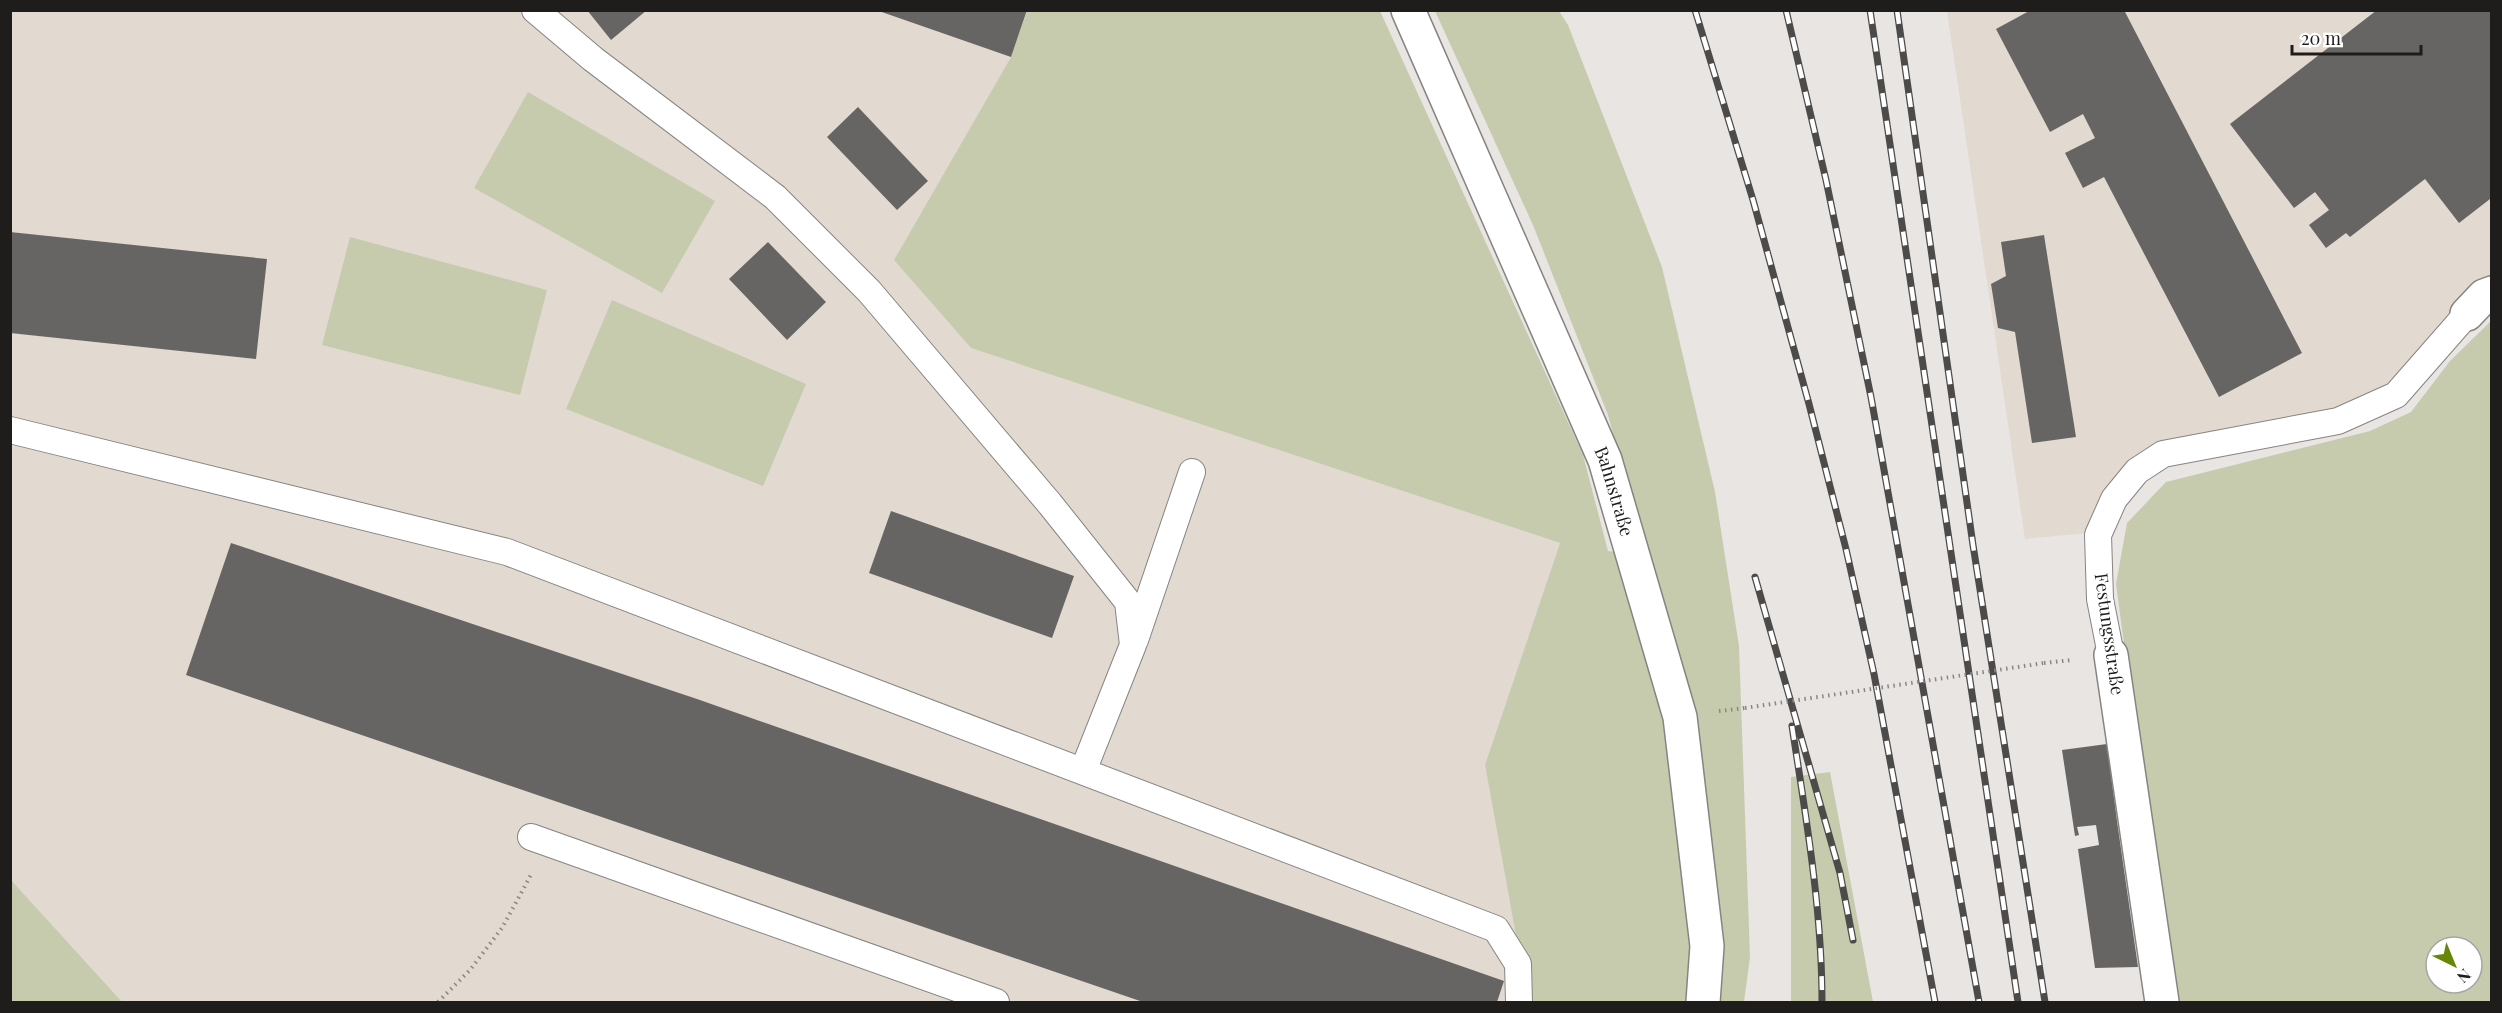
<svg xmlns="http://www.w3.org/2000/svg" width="2502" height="1013" font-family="'Playfair Display',serif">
	<rect width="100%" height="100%" fill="#e8e5e3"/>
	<path fill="#e2d9d1" d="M11,11H1027L1011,57L894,260L971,348L1560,543L1485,765L1528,1002H122L11,880Z
		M1947,11H2491V281L2480,284L2443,320L2387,386L2335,410L2161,443L2087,533L2025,539Z"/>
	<path fill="#c7cbae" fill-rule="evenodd" d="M1027,11H1380L1583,455L1608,551L1646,555L1608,415L1533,225L1435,11H1559L1568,25L1662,267L1715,492L1739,646L1750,957L1744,1002H1528L1485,765L1560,543L971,348L894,260L1011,57Z
		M528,92L715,201L662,293L474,188Z
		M350,237L547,290L520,395L322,345Z
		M612,300L806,384L763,486L566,409Z
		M2491,321V1002H2172L2116,584L2127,523L2166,482L2370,431L2411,412L2450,361ZM2436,947H2472V983H2436Z
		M1830,772L1873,1002H1791V777Z
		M11,880L113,992L122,1002H11Z"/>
	<path fill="#676563" d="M587,10H647L611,40Z
		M876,10H1027L1011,57Z
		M2031,10H2124L2302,353L2219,397L2104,177L2083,188L2065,153L2095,138L2083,114L2050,132L1996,29Z
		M2377,10H2492V202L2490,199L2459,223L2425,179L2350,237L2346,233L2326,248L2309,225L2329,210L2315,192L2294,208L2230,124Z
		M858,107L928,181L897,210L827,137Z
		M10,232L267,259L256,359L10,333Z
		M2044,235L2076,437L2032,443L2015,332L1998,328L1991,284L2006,276L2001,242Z
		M768,242L826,302L787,340L729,279Z
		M891,511L1074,576L1052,638L869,573Z
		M231,543L697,699L1504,981L1497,1002H1143L186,675Z
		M2107,744L2117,821L2138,967L2095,968L2078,849L2099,845L2096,825L2077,827L2079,835L2075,836L2062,750Z"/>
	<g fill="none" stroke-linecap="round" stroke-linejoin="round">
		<g stroke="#868481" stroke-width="28">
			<path id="lane" d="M535,10L593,59L775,197L869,291L1050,504L1128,602L1133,645L1083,771
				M10,430L507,552L1496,929L1518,964L1519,1002
				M1135,640L1192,472
				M2111,655L2100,599L2098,535L2114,499L2137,471L2163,454L2338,421L2396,395L2467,314
				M531,837L996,1002"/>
		</g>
		<g stroke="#868481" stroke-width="36">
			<g id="street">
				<path id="s1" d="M1408,10L1605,460L1680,717L1707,946L1703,1002"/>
				<path d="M2467,314L2484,296L2492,293"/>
				<path d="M2111,655L2162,1002"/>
			</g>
		</g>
		<path stroke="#898786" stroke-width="4" stroke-dasharray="1.5 4.5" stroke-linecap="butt" d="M2044,663L2072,660
			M1719,711L1745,708
			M438,1002L470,970L502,928L532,873"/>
		<use href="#lane" stroke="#fff" stroke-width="26"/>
		<use href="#street" stroke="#fff" stroke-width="33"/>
		<g stroke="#4c4b4a" stroke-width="7">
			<path id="rail" d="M1695,10L1753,200L1809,404L1846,549L1874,674L1935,1002
				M1786,10L1826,180L1871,397L1979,1002
				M1870,10L2018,1002
				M1897,10L1973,545L2045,1002
				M1755,577L1840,873L1853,940
				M1792,726C1806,818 1822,909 1822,1002"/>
		</g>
		<use href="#rail" stroke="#fff" stroke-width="4.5" stroke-dasharray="14" stroke-linecap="butt"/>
		<path stroke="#898786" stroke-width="4" stroke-dasharray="1.5 4.5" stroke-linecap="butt" d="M1745,708L2044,663"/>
	</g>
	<g text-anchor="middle" stroke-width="6" stroke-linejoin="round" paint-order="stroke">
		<g font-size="18" fill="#1e1d1c" stroke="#fff">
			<text dy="6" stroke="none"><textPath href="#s1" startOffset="524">Bahnstraße</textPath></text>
			<text transform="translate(2109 634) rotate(82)" y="6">Festungsstraße</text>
		</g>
	</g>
	<rect width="2502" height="1013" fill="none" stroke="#1e1d1c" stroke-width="24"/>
	<g transform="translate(2454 965) rotate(137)"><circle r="28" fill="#ffffff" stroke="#a5a5a4" stroke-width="1.5"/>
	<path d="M0-4.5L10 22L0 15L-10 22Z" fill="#668806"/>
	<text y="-9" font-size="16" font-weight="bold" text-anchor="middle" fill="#1e1d1c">N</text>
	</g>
	<path d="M2292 45v9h129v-9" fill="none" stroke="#1e1d1c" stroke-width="3"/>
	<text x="2301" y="45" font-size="18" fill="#1e1d1c" stroke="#ffffff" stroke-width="4.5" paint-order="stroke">20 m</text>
</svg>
